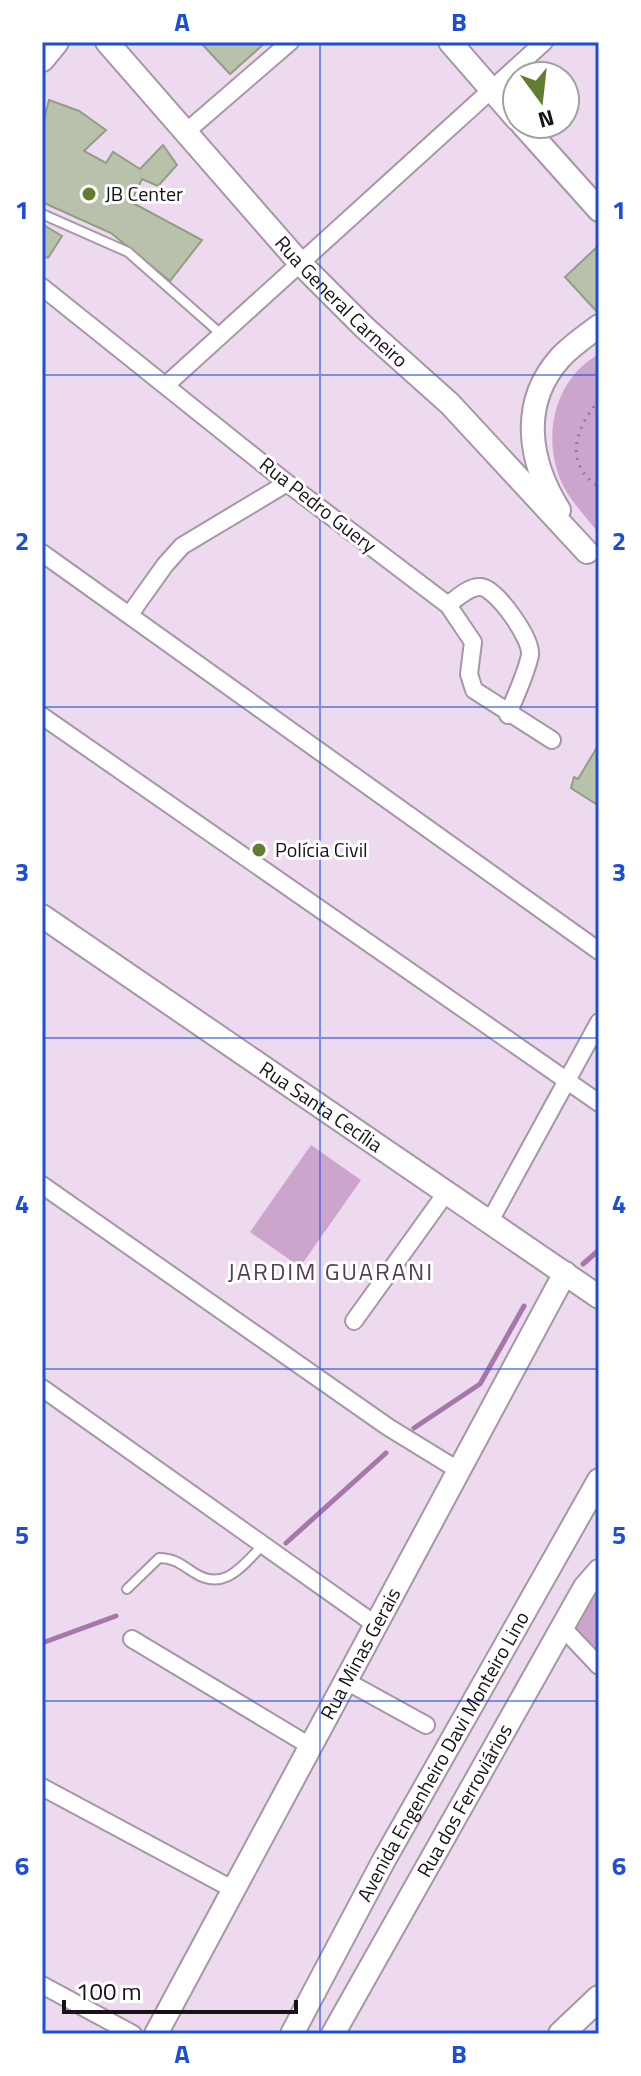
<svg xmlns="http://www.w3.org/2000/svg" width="641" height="2076" font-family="'Titillium Web',sans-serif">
	<rect width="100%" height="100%" fill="#eedaef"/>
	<path fill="#cca5cd" d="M599,354V534C588,519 574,505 565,489C540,443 552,380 599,354Z
		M311,1145L361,1180L300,1267L250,1232Z
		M599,1588V1652L571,1624Z"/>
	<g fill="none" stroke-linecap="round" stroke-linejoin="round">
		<path stroke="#a677a9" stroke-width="5" d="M583,1264L599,1250
			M414,1428L480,1384L524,1306
			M286,1543L386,1453
			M42,1643L116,1616"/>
	</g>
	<path fill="#b8c2aa" stroke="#939d86" stroke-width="2" d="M200,42H266L230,74Z
		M49,100L79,111L106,130L84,151L106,163L113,152L140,169L163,145L177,165L158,186L142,179L131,202L202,240L170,281L111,233L42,202V128Z
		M42,224L62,236L48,258L42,255Z
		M597,247H599L598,313L565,277Z
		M596,749L599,752V806L571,788L574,777L578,779Z"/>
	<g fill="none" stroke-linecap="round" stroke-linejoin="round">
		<g stroke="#a795a8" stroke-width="12">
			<path id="lane" d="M42,214L128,252L221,334
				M127,1589L159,1558C174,1558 181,1564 193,1572C224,1593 242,1566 263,1545"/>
		</g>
		<g stroke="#a795a8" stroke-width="20">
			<path id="street" d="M187,131L290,42
				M42,287L287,483L448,605L473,642L469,674L474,690L552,740
				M166,385L544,42
				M42,553L599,951
				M448,605C457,598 469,586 481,587C497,589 532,639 530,655C526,675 515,696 508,715
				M130,614L165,565L182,546L287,483
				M42,716L599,1103
				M42,1185L388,1427L458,1470
				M490,1221L599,1022
				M354,1321L446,1193
				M42,1388L376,1625
				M563,1628L599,1666
				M132,1639L310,1746
				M346,1681L426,1725
				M42,1787L234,1890
				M42,1985L133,2034"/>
		</g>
		<g stroke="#a795a8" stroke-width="26">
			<g id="secondary">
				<path id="s1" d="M107,42L299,262L365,328L450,404L587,552"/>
				<path d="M450,42L517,119"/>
				<path d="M522,124L599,210"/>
				<path d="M559,510C529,462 519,404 560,358C571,346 586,336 599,326"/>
				<path id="s2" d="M42,916L599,1297"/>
				<path id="s3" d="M156,2034L565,1273"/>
				<path id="s4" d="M292,2034L384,1860L599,1480"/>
				<path id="s5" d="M333,2034L585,1587L599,1571"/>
			</g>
		</g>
		<g stroke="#a795a8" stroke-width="28">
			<path id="primary" d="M42,59L56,42
				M561,2034L599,1998"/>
		</g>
		<path stroke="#8c7f8d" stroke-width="3" stroke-dasharray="2 6" stroke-linecap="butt" d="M599,400C576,428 562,463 599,487"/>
		<use href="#lane" stroke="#fff" stroke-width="8"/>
		<use href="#street" stroke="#fff" stroke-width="16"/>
		<use href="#secondary" stroke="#fff" stroke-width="22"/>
		<use href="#primary" stroke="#fff" stroke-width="24"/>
	</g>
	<path fill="none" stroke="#1d4ed8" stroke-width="2" stroke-opacity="0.55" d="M320,42V2034M42,375H599M42,707H599M42,1038H599M42,1369H599M42,1701H599"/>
	<g fill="#627c30" stroke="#fff" stroke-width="3">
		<circle cx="89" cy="194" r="8"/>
		<circle cx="259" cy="850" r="8"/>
	</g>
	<g text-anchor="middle" stroke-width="6" stroke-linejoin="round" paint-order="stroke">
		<g font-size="20" fill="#171118" stroke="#fff" text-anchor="start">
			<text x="105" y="201">JB Center</text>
			<text x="275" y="857">Polícia Civil</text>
		</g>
		<g font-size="20" fill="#171118" stroke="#fff">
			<text dy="7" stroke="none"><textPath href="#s1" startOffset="350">Rua General Carneiro</textPath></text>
			<text transform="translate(318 505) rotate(38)" y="7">Rua Pedro Guery</text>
			<text dy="7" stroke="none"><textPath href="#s2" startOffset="338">Rua Santa Cecília</textPath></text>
			<text dy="7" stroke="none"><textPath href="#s3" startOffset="432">Rua Minas Gerais</textPath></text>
			<text dy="7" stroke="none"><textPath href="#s4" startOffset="316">Avenida Engenheiro Davi Monteiro Lino</textPath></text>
			<text dy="7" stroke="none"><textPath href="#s5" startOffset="268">Rua dos Ferroviários</textPath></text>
		</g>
		<g font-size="24" letter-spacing="2" fill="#514151" stroke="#fff">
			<text x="331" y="1280">JARDIM GUARANI</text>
		</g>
	</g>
	<rect width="641" height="2076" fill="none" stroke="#ffffff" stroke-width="88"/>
	<g transform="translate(541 100) rotate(165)"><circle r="38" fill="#ffffff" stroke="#a2a0a3" stroke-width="2"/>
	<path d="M0-6L14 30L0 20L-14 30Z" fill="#627c30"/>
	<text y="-12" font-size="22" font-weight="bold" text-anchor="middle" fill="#171118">N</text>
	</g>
	<path d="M64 2000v12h232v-12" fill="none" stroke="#171118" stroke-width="4"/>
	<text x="76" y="2000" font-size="24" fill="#171118" stroke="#ffffff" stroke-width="6" paint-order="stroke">100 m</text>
	<rect x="44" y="44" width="553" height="1988" fill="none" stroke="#1d4ed8" stroke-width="3"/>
	<g font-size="26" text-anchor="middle" font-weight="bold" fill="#1d4ed8">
		<text x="182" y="31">A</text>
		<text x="459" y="31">B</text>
		<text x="22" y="219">1</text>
		<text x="619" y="219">1</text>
		<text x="22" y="550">2</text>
		<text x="619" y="550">2</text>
		<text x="22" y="881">3</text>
		<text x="619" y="881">3</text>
		<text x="22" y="1213">4</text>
		<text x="619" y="1213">4</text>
		<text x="22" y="1544">5</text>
		<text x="619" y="1544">5</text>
		<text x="22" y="1875">6</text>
		<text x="619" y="1875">6</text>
		<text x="182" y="2063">A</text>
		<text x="459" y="2063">B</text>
	</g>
</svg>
